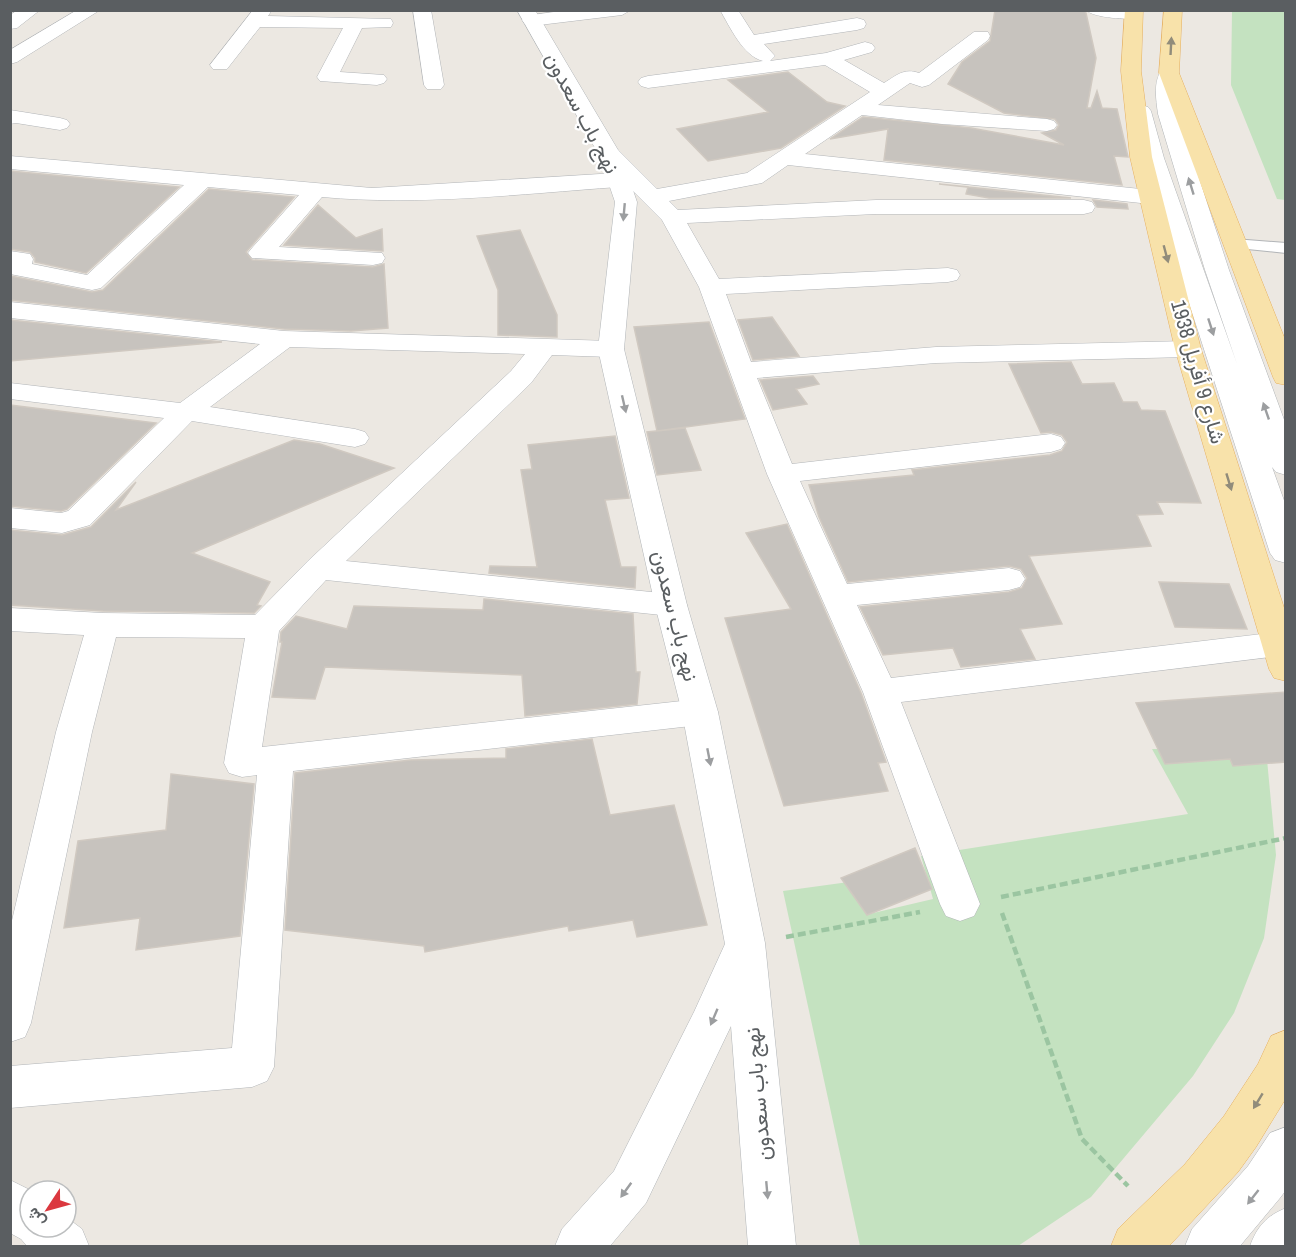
<svg xmlns="http://www.w3.org/2000/svg" width="1296" height="1257" font-family="'Archivo Narrow',Vazirmatn,sans-serif">
	<rect width="100%" height="100%" fill="#ece8e2"/>
	<path fill="#c4e2c0" d="M1232,11H1285V200L1277,199L1231,85Z
		M1152,749H1266L1276,855L1264,938L1234,1013L1193,1076L1091,1197L1018,1246H860L783,891L856,881L869,914L933,899L921,856L1188,814Z"/>
	<path fill="#c7c3be" stroke="#d0c9c1" stroke-width="1.5" d="M995,10H1084L1086,13L1096,58L1087,108H1091L1097,91L1102,108L1117,109L1128,157L1114,156L1122,185L884,160L888,129L830,139L863,117L971,128L1064,145L1042,133L1056,130L1059,125L1055,119L1004,113L948,84L962,62L990,41Z
		M788,72L827,102L845,106L781,148L708,161L677,129L768,112L728,80Z
		M10,171L179,187L86,273L35,262V258L30,252L10,249Z
		M939,184L1071,198H989L966,194L968,187Z
		M209,189L294,197L246,252L252,260L373,267L384,264L388,328L351,331L284,329L10,300V276L92,292L103,290Z
		M1093,200L1127,204L1128,209L1097,207Z
		M318,205L356,238L382,229L383,251L284,245Z
		M520,230L557,315V337L498,335V290L477,236Z
		M772,317L799,356L753,360L738,320Z
		M10,320L222,342L10,361Z
		M709,322L745,419L657,431L634,327Z
		M1071,362L1082,384L1114,383L1123,402H1137L1141,410L1165,411L1201,503L1157,502L1163,514L1137,515L1151,546L1029,556L1062,624L1020,629L1035,659L961,667L953,648L883,655L860,607L1009,592L1022,588L1027,578L1021,569L1009,566L848,582L819,517L809,485L914,475L912,470L1050,455L1062,451L1067,442L1062,435L1051,432L1041,433L1009,364Z
		M813,376L819,384L796,389L807,404L773,410L760,380Z
		M10,405L156,423L67,509L61,511L10,506Z
		M685,428L701,470L657,475L647,432Z
		M615,436L629,498L605,500L621,567H636L635,588L489,573L490,566L537,567L521,470L532,469L528,445Z
		M294,440L320,444L394,468L192,553L270,582L257,605L261,606L254,613L103,611L10,605V530L62,535L91,527L136,482L116,510Z
		M787,524L861,693L886,762L878,763L888,791L784,806L725,618L791,609L746,533Z
		M1159,582L1229,584L1247,629L1175,627Z
		M484,599L633,614L636,672H640L637,704L525,716L522,675L325,667L315,699L272,697L282,642H280L281,632L296,616L347,629L354,606L483,610Z
		M1286,692V762L1233,766L1230,759L1165,764L1136,703Z
		M592,739L610,815L674,805L707,925L637,937L633,920L569,931L568,926L425,952L424,946L285,930L295,773L411,760L506,758V749Z
		M171,774L254,784L240,936L136,950L140,918L64,928L78,841L166,830Z
		M915,848L932,889L867,915L841,878Z"/>
	<g fill="none" stroke-linecap="round" stroke-linejoin="round">
		<g stroke="#b2b5b8" stroke-width="2">
			<path id="lane" d="M1234,239L1286,243V253L1228,247L1226,244Z"/>
		</g>
		<g stroke="#b2b5b8" stroke-width="1">
			<path id="street" d="M18,10H40L17,28L10,29V15Z
				M77,10H100L17,62L10,64V50Z
				M253,10H272L268,16L391,19L393,23L391,27L362,28L340,72L384,75L387,79L384,83L377,85L320,81L317,77L343,28L260,27L227,69H213L210,65Z
				M413,10H431L444,85L441,89H427L424,85Z
				M568,10H631L622,15L531,26L525,24L522,20L525,16Z
				M720,10H738L754,35L857,18L864,20L866,24L864,28L857,30L764,44L775,56L770,61L826,53L865,42L872,44L875,48L872,52L844,60L884,83C897,75 904,68 919,73L974,32H988L990,36L988,40L929,85L922,87L910,83L878,105L1047,119L1054,121L1057,125L1054,129L1047,131L942,124L862,115L805,154L1150,190L1158,192L1161,197L1158,202L1150,204L788,165L762,183L669,201L678,210L876,200H1084L1092,202L1095,207L1092,212L1084,214H876L687,223L719,279L948,268L957,270L960,275L957,280L948,282L726,294L751,362L936,347L1188,341L1197,343L1201,349L1197,355L1188,357L936,363L757,378L792,464L1051,434L1061,437L1065,443L1061,449L1051,452L800,481L847,584L1009,568L1020,571L1025,579L1020,587L1009,590L857,605L891,678L1279,632L1286,634V654L1279,656L901,702L980,904L974,916L960,921L946,916L940,904L863,692L767,474L699,287L662,220L626,184L618,187C520,194 420,206 322,197L279,247L382,253L385,258L382,263L373,265L252,258L248,253L252,248L299,195L208,187L101,288L92,290L10,274V251L30,254L33,259L32,264L87,275L184,185L10,169V156L372,188L616,173L599,155L602,150L610,149L618,150L657,189L747,173L870,92L825,65L648,88L641,86L638,82L641,78L648,76L763,61C743,56 730,27 720,10Z
				M1086,10H1140L1142,14L1139,18C1129,20 1093,18 1086,10Z
				M10,110L60,118L67,120L70,124L67,128L60,130L16,123L10,124Z
				M10,302L284,331L611,341L620,343L624,349L620,355L611,357L552,355L531,383L346,561L671,594L682,597L687,605L682,613L671,616L326,580L279,631L262,747L700,699L712,703L718,712L712,721L700,725L293,771L274,1067L267,1081L252,1087L10,1108V1066L232,1048L257,775L242,777L229,773L224,763L245,638L116,637L92,732L31,1023L25,1037L10,1042V929L56,732L84,635L10,631V608L103,613L255,615L308,561L511,371L525,354L290,347L210,407L355,429L365,432L369,438L365,444L355,447L192,421L90,525L62,533L10,528V508L61,513L68,511L164,418L10,399V383L180,403L260,344L10,318Z"/>
		</g>
		<g stroke="#b1b5b8" stroke-width="1">
			<path id="secondary" d="M517,10H535L621,155L637,202L624,349L687,605L718,712L765,943L796,1246H748L731,1026L646,1203L610,1246H555L562,1229L614,1171L694,1012L725,944L682,712L655,605L598,349L615,202L599,155Z
				M1169,67L1176,69L1179,73L1175,92L1178,114L1229,270L1286,425V475L1276,472L1272,467L1286,506V563L1275,560L1270,553L1142,158L1131,111L1134,107L1141,105L1148,107L1151,111L1164,158L1237,364L1205,270L1158,114C1156,99 1153,82 1162,69Z
				M1286,1127V1190L1280,1198L1240,1246H1185L1192,1229L1248,1166L1270,1133Z
				M10,1180L32,1191H30V1227H66V1217L82,1229L89,1246H27L21,1239L10,1233Z
				M1286,1208V1246H1250C1257,1227 1266,1216 1286,1208Z"/>
		</g>
		<g stroke="#e6b060" stroke-width="1">
			<path id="primary" d="M1125,10H1143L1141,71L1152,157L1201,349L1286,614V681L1274,678L1269,669L1175,349L1130,157L1121,71Z
				M1164,10H1182L1179,73L1286,342V385L1276,383L1273,377L1159,73Z
				M1286,1030V1098L1256,1147L1238,1172L1169,1246H1111L1118,1229L1185,1164L1224,1116L1258,1064L1271,1036Z"/>
		</g>
		<path stroke="#9bc5a1" stroke-width="4.5" stroke-dasharray="8 4" stroke-linecap="butt" d="M1001,897L1286,838
			M1002,913L1082,1139L1128,1186
			M786,937L920,912"/>
		<use href="#lane" fill="#fff" fill-rule="evenodd"/>
		<use href="#street" fill="#fff" fill-rule="evenodd"/>
		<use href="#secondary" fill="#fff" fill-rule="evenodd"/>
		<use href="#primary" fill="#f8e2aa" fill-rule="evenodd"/>
	</g>
	<defs><path id="oneway-solid" d="M-6-.8H1V-3.2L6.5 0L1 3.2V.8H-6Z" transform="scale(1.5)"/></defs>
	<g fill="#918c7b">
		<use href="#oneway-solid" transform="translate(1171 46) rotate(-87)"/>
		<use href="#oneway-solid" transform="translate(1166 254) rotate(75)"/>
		<use href="#oneway-solid" transform="translate(1229 482) rotate(73)"/>
		<use href="#oneway-solid" transform="translate(1258 1101) rotate(121)"/>
	</g>
	<g fill="#9c9ea0">
		<use href="#oneway-solid" transform="translate(1191 186) rotate(-107)"/>
		<use href="#oneway-solid" transform="translate(624 212) rotate(95)"/>
		<use href="#oneway-solid" transform="translate(1211 327) rotate(72)"/>
		<use href="#oneway-solid" transform="translate(624 404) rotate(77)"/>
		<use href="#oneway-solid" transform="translate(1266 411) rotate(-109)"/>
		<use href="#oneway-solid" transform="translate(709 757) rotate(79)"/>
		<use href="#oneway-solid" transform="translate(714 1017) rotate(113)"/>
		<use href="#oneway-solid" transform="translate(626 1190) rotate(126)"/>
		<use href="#oneway-solid" transform="translate(767 1190) rotate(85)"/>
		<use href="#oneway-solid" transform="translate(1253 1197) rotate(128)"/>
	</g>
	<g text-anchor="middle" stroke-width="4.5" stroke-linejoin="round" paint-order="stroke">
		<g font-size="21" fill="#5a5e61" stroke="#fff">
			<text transform="translate(582 113) rotate(62)" y="7">نهج باب سعدون</text>
			<text transform="translate(1198 372) rotate(74)" y="7">شارع 9 أفريل 1938</text>
			<text transform="translate(675 616) rotate(76)" y="7">نهج باب سعدون</text>
			<text transform="translate(758 1094) rotate(-95)" y="7">نهج باب سعدون</text>
		</g>
	</g>
	<rect width="1296" height="1257" fill="none" stroke="#5a5e61" stroke-width="24"/>
	<g transform="translate(48 1209) rotate(234)"><circle r="28" fill="#ffffff" stroke="#bdbfc0" stroke-width="1.5"/>
	<path d="M0-4.5L10 22L0 15L-10 22Z" fill="#db383f"/>
	<text y="-9" font-size="16" font-weight="bold" text-anchor="middle" fill="#5a5e61">ش</text>
	</g>
</svg>
